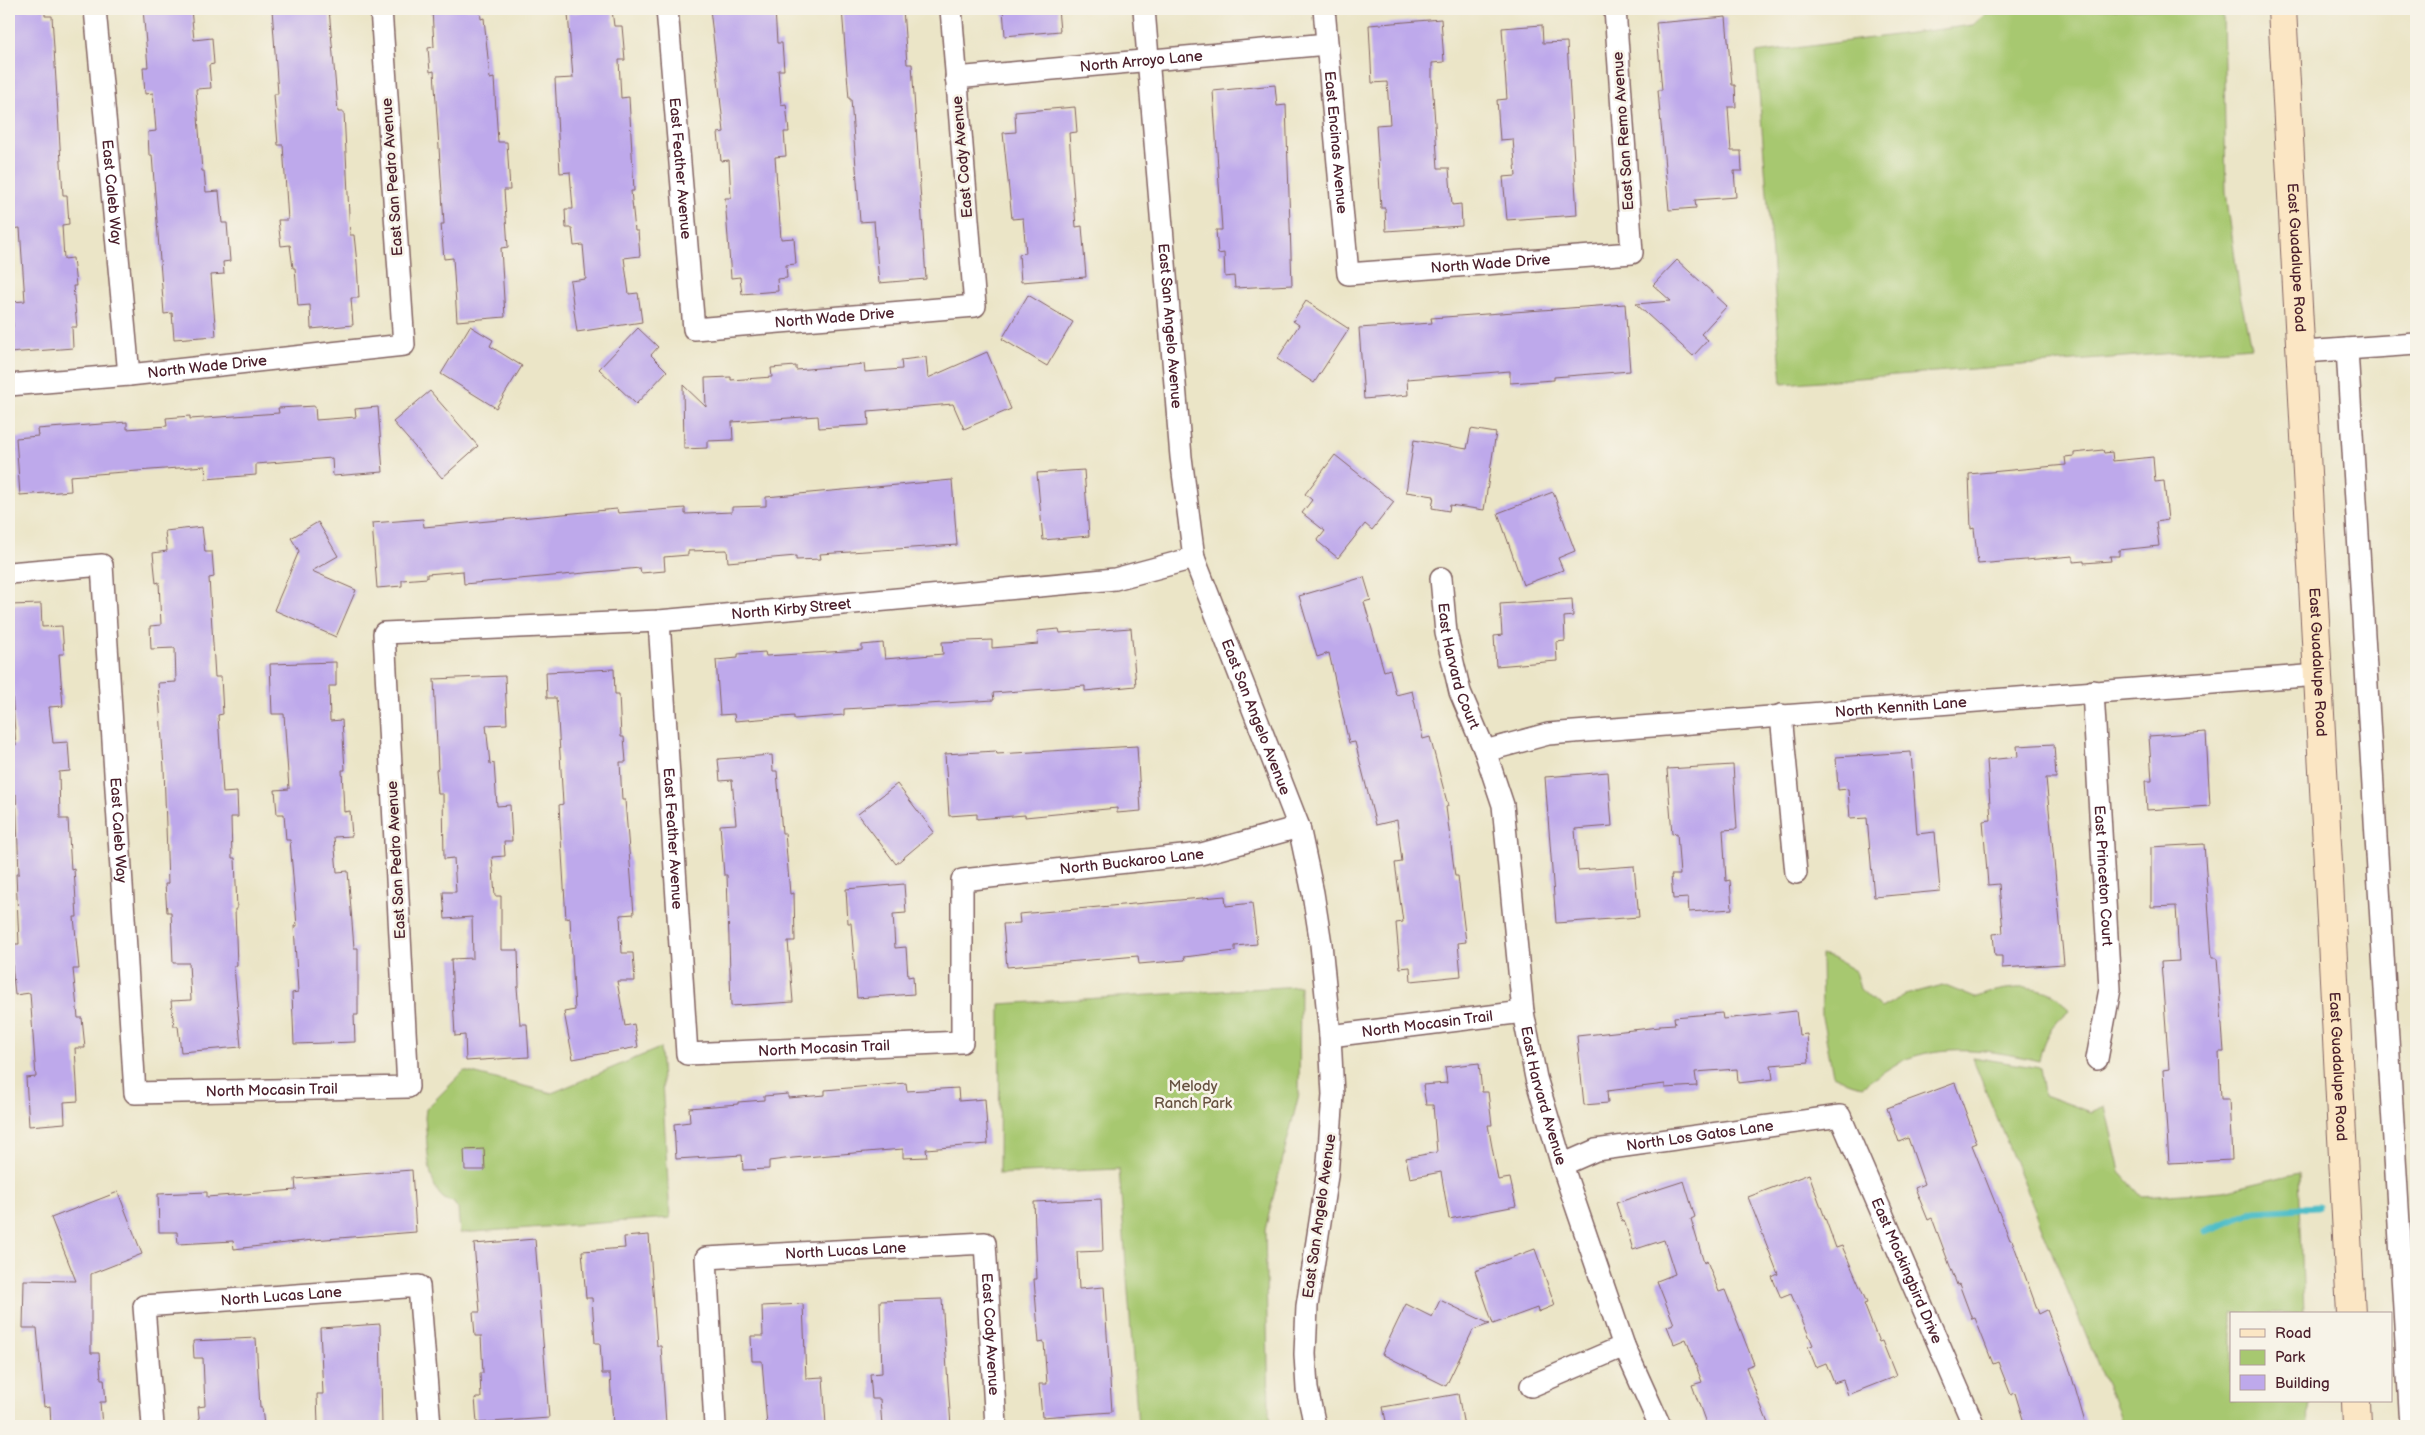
<svg xmlns="http://www.w3.org/2000/svg" width="2425" height="1435" font-family="'Balsamiq Sans',sans-serif">
	<rect width="100%" height="100%" fill="#f7f3e8"/>
	<filter id="ink" filterUnits="userSpaceOnUse"><feTurbulence type="fractalNoise" baseFrequency=".02" numOctaves="2"/><feDisplacementMap in="SourceGraphic" scale="10" xChannelSelector="R" yChannelSelector="G"/><feConvolveMatrix kernelMatrix="1 2 1 2 8 2 1 2 1" color-interpolation-filters="sRGB"/></filter>
	<filter id="wash" filterUnits="userSpaceOnUse"><feTurbulence type="fractalNoise" baseFrequency=".0096" numOctaves="4" result="noise"/><feDisplacementMap in="SourceGraphic" scale="20" xChannelSelector="R" yChannelSelector="G"/><feGaussianBlur stdDeviation="1.12" result="paint"/><feColorMatrix in="noise" values="0 0 0 0 0 0 0 0 0 0 0 0 0 0 0 0 0 1.4 0 .05"/><feComposite in="paint" operator="in"/></filter>
	<g filter="url(#wash)">
		<rect width="100%" height="100%" fill="#ebe5c7"/>
		<path fill="#a7c870" stroke="#78744e" d="M1991,9H2223L2226,192L2240,295L2251,347L1782,384L1756,53L1973,25Z
			M1821,955L1833,958L1855,971L1860,989L1881,1008L1905,995L1943,985L1975,998C1997,988 2035,982 2056,996C2061,999 2065,1006 2069,1011C2051,1026 2043,1038 2039,1061C1996,1051 1951,1043 1909,1058C1893,1064 1877,1077 1862,1086L1847,1082L1833,1075L1822,1017Z
			M1300,986L1299,1094L1265,1230L1269,1412L1272,1426H1138L1119,1169L999,1174L1000,1004Z
			M660,1048L670,1218L460,1233L458,1209L453,1202C425,1199 428,1141 425,1118L426,1109L464,1071L552,1093Z
			M1972,1057L2040,1068L2044,1095L2091,1112L2105,1106L2120,1172L2142,1197L2224,1191L2299,1173L2304,1314H2231V1401H2308L2309,1426H2123Z"/>
		<g fill="none" stroke-linecap="round" stroke-linejoin="round">
			<path stroke="#50bec8" stroke-width="7" d="M2206,1231L2255,1211L2317,1207"/>
		</g>
		<g id="blocks">
			<path fill="#bea9eb" d="M9,9H45V16H52L63,195H67L69,224L62,225L64,259L73,258L76,286H73L77,327H72L73,348L9,353V327H13L11,302L25,301L20,228L9,229Z
				M143,9H191L194,40L212,38L214,64L209,65L211,88L196,89L202,171H204L206,192L219,191L222,223H227L230,261L223,262L224,274L211,275L216,336L174,339L172,313L164,314L152,155H149L148,132L156,131L153,93L145,94L143,67H148Z
				M272,9H329L338,112H344L350,235H354L357,263L359,298H351L353,325L311,329L310,305L298,306L295,268H293L290,245L281,246L278,220H288L283,145H278L274,94H278Z
				M432,9H480L481,19L484,18L490,79L494,78L498,142H507L510,190H504L508,247L501,248L505,317L457,321L453,258L444,259L441,224H444L434,71L430,72L428,48L434,47Z
				M710,9H775L777,43H782L784,70H778L781,105L786,104L789,132H784L786,156L775,157L781,239L794,238L796,264L786,265L787,278L777,279L778,291L742,294L740,277L731,278L725,198H731L729,160L721,161L718,133L724,132Z
				M842,9H903L907,64H912L926,279L879,283L874,221L860,222L851,99H849Z
				M1003,9H1058L1060,31L1005,36Z
				M612,10L614,26H622L625,60H619L621,98L629,97L634,191H631L635,231H638L640,256L624,258L629,294L638,293L642,322L577,332L570,281L586,279L583,245L574,246L572,228H566L565,209H573L570,172L560,173L555,79L573,78L568,13Z
				M1726,17L1732,85H1735L1736,107H1728L1731,151H1741L1742,171H1734L1736,197L1695,200L1696,208L1669,210L1660,114L1658,90H1662L1656,23Z
				M1441,19L1444,62L1432,63V79L1438,168H1449L1452,205L1461,204L1462,226L1386,231L1385,208H1381L1376,125L1390,124L1387,82L1372,83L1369,25Z
				M1542,25L1543,43L1567,42L1577,215L1507,220L1503,177L1516,176L1513,139L1500,140L1497,100L1507,99L1502,28Z
				M1275,85L1277,106L1286,105L1292,285L1235,288L1234,276L1225,277L1224,253L1218,254L1216,230H1222L1213,91Z
				M1075,107L1077,132L1069,133L1076,227L1082,226L1086,277L1021,282L1019,254L1026,253L1023,218L1012,219L1003,133L1016,132L1015,112Z
				M1677,260L1727,306L1701,334L1708,340L1693,356L1636,304L1671,301L1653,285Z
				M1028,295L1073,322L1047,366L1002,339Z
				M1306,301L1349,329L1314,383L1277,359L1299,325L1293,321Z
				M1625,304L1630,371L1554,377V380L1510,383V371L1407,379L1408,395L1364,399L1359,328L1432,323L1431,318Z
				M470,326L493,340L490,346L522,366L496,408L441,374Z
				M638,328L658,347L651,355L667,371L636,404L599,369Z
				M987,352L1011,409L964,429L953,404L868,411L869,425L819,428L818,416L732,422L733,440L707,441V448L684,449L683,385L706,407L705,378L731,377V380L772,377L771,368L796,366V370L864,364L865,372L902,369L901,360L926,357L928,378Z
				M430,391L478,446L442,478L393,422Z
				M315,406L316,420L356,417L355,409L378,407L383,472L333,476L332,458L256,464V475L206,479L205,466L70,476L71,491L20,495L16,438L38,436L37,429L127,422V429L167,426L166,418L190,416V419L279,413L278,408Z
				M1471,429L1496,433L1484,510L1450,505L1449,511L1432,508L1434,496L1406,492L1414,440L1467,449Z
				M2103,450L2104,453L2112,452L2113,461L2153,457L2155,482L2164,481L2168,520L2156,522L2159,546L2119,550V556H2110L2111,561L2084,563V561L2073,562V556L1978,564L1974,528L1971,529L1969,474L2066,465L2065,457L2074,456V453Z
				M1335,455L1394,502L1372,530L1365,524L1338,558L1317,541L1325,531L1302,513L1312,500L1305,494Z
				M1084,470L1089,536L1043,540L1037,473Z
				M952,480L957,545L820,554L821,559L796,560V556L728,562L727,550L688,551V555L664,557L665,571L641,573L640,568L464,584L463,571L427,574V578L402,580V586L377,588L372,523L423,519L424,527L617,509L618,513L685,508V514L732,512V507L766,506V497Z
				M1553,492L1575,551L1558,558L1563,570L1523,585L1498,513Z
				M318,522L338,556L312,571L356,590L336,637L274,610L299,551L291,538Z
				M202,527L205,552H212L214,577L209,578L215,677H221L223,714L218,715L223,793L237,792L238,817H231L232,858H235L237,909H235L237,966H234L241,1047L181,1052L178,1026H174L171,1001L191,1000L189,963H173L171,912H167L165,884H168L164,768L158,683L176,682L175,648L151,649L150,626L161,625L159,582L156,583L153,553L167,551L165,531Z
				M1364,577L1371,600L1364,602L1384,671L1390,669L1396,695L1412,691L1423,739L1430,737L1448,806L1446,807L1455,876H1458L1466,942L1458,943L1461,976L1411,981L1410,967L1400,968L1396,923L1403,922L1395,863L1402,862L1397,820L1376,825L1355,742L1349,743L1329,653L1317,657L1299,596Z
				M1572,599L1573,616L1564,617L1565,641L1556,642L1557,661L1496,666L1494,636L1502,635L1500,604Z
				M41,604L42,627L62,626L64,654H59L63,706L49,707L53,743L68,742L70,771L59,772L60,819H68L71,870L74,869L77,917H74L79,969H73L78,1018H82L85,1048H75L78,1101L64,1102L65,1123L29,1126L26,1078L36,1077L30,993L15,995L10,944H19L16,874H19L16,794L9,795V745H16L9,656V605Z
				M1131,628L1136,686L1085,691V686L993,693L994,700L844,709V715L794,719V716L735,721L734,714L720,715L716,660L738,658V654L765,652L766,656L862,650V645L883,643L885,659L943,654L942,642L992,640V648L1038,644L1037,631L1059,629L1060,633Z
				M336,662V686H329L330,721L342,720L345,770H342L344,812L350,811L352,836L334,837L337,872L348,871L354,948H358V1015H354L355,1042L294,1044L292,993L298,992L294,926H297L290,840H286L284,814H277L275,790L289,789L284,714H272L270,664Z
				M614,669L615,694H619L621,737H624L626,762H620L622,800H625L634,914L620,915L622,953H633L635,981H617L625,1026L634,1024L638,1047L573,1059L564,1012L575,1010L570,918L566,919L559,805L563,804L558,720L556,698H547L546,672Z
				M505,676L507,724L486,725L490,764L494,763L497,806L510,805L512,841H504L505,856L492,857L495,896H501V950H518L519,987H517L520,1024H527L529,1057L466,1061L465,1035L455,1036L451,959L473,958L472,917L445,919L443,892H456L454,858L444,859L443,794H438L436,770L438,769L434,679Z
				M2206,732L2210,806L2147,810L2145,781H2152L2149,736Z
				M2054,744L2056,778H2046L2064,964L2002,968V956H1995L1993,934L2003,933L1999,884L1988,885L1983,821L1991,820L1987,760L2018,757L2017,746Z
				M1137,746L1141,811L1117,813V808L1025,817V815L977,819V814L949,816L945,754L996,751L997,754Z
				M1911,752L1917,834L1935,832L1940,891L1874,897L1867,818L1850,819L1848,789L1838,790L1836,757Z
				M772,755L773,771H777L782,833H785L790,894L794,893L795,941H788L793,1002L731,1006L727,875H724L720,825L736,824L732,780L720,781L718,759Z
				M1733,765L1737,829L1723,830L1726,881L1730,880L1732,909L1689,912L1688,898L1673,899L1671,875H1680L1677,833L1672,834L1667,769Z
				M1608,772L1612,826L1575,829L1578,870L1634,866L1639,917L1556,923L1545,777Z
				M897,784L934,832L896,864L858,814Z
				M2204,844L2212,958H2217L2224,1052H2219L2221,1099H2229L2232,1160L2169,1163L2163,1070L2169,1069L2161,962L2179,961L2176,906L2151,907V847Z
				M904,884L906,913L893,914L895,948L906,947L908,977L913,976L914,994L857,998L851,923H848L846,889Z
				M1225,896L1226,906L1252,903L1257,944L1235,946V951L1184,957L1185,960L1139,964L1138,956L1007,967L1003,924L1020,923L1019,914Z
				M1796,1011L1799,1035L1807,1034L1809,1062L1771,1065L1773,1079L1738,1083L1737,1069L1695,1072L1697,1086L1665,1088V1084L1607,1091L1608,1103L1584,1105L1577,1036L1660,1027V1025L1675,1024L1674,1017L1722,1013L1723,1019Z
				M1479,1063L1482,1092H1488L1492,1125H1488L1498,1180L1510,1178L1516,1206L1449,1219L1441,1172L1410,1178L1406,1158L1437,1152L1433,1105H1426L1423,1085L1447,1083L1445,1067Z
				M906,1083L907,1091L958,1088L959,1101L985,1099L988,1144L926,1149L927,1157L903,1158V1149L793,1158L769,1161V1169L743,1170L742,1155L676,1159L674,1124L690,1122L689,1108L738,1104V1102L764,1100V1096L788,1094V1098L825,1095V1090Z
				M1955,1083L1977,1143L1972,1145L2010,1240H2012L2039,1314L2047,1310L2069,1367L2086,1426H2025L2015,1393L2011,1395L1998,1362L1993,1364L1975,1318L1972,1319L1959,1284L1957,1285L1932,1218L1928,1220L1915,1188L1924,1184L1908,1138L1899,1142L1887,1108Z
				M484,1149L485,1170H465L464,1150Z
				M412,1170L416,1232L313,1240L234,1249L233,1241L178,1244L177,1232H159L158,1194L207,1192V1197L296,1190L295,1179Z
				M1809,1174L1836,1248L1842,1246L1867,1303L1864,1304L1879,1342L1882,1341L1896,1376L1848,1395L1843,1380L1834,1383L1826,1363L1816,1367L1808,1347L1813,1345L1791,1294L1781,1298L1772,1277L1778,1274L1748,1197Z
				M1684,1181L1695,1217L1691,1219L1704,1263L1707,1261L1719,1292L1725,1290L1754,1364L1746,1367L1769,1426H1707L1692,1385L1702,1382L1686,1339L1674,1344L1667,1326L1674,1324L1657,1281L1675,1274L1664,1240L1633,1250L1624,1220L1622,1221L1616,1203Z
				M118,1192L142,1254L91,1274V1353H99L101,1379H104L106,1402H100L102,1426H51L50,1406L44,1407L37,1328H23L24,1280L76,1281L51,1218Z
				M1101,1199L1103,1251L1077,1252L1079,1289L1104,1287L1112,1412L1042,1417L1039,1384H1047L1044,1342L1039,1343L1034,1279H1037L1034,1202Z
				M649,1235L657,1346H661L666,1424H655V1426H613L610,1374H602L600,1343H595L592,1298H586L582,1251L625,1248L624,1237Z
				M535,1239L549,1418L477,1423L475,1398H481L480,1373H483L481,1336H475L473,1312H480L474,1244Z
				M1535,1249L1555,1305L1538,1312L1537,1308L1493,1324L1475,1271Z
				M942,1299L951,1426H882L880,1399H872L870,1374L882,1373L880,1301Z
				M1440,1300L1490,1324L1473,1330L1446,1386L1382,1354L1406,1304L1432,1317Z
				M803,1304L806,1378L823,1377L826,1426H767L762,1361H752L751,1336H763L762,1306Z
				M380,1324L382,1426H318L317,1394H323L320,1328Z
				M256,1338L260,1408H262L264,1426H200L198,1407L205,1406L203,1358H194L193,1341Z
				M1458,1394L1464,1426H1387L1383,1407Z"/>
		</g>
	</g>
	<g filter="url(#ink)">
		<use href="#blocks" fill-opacity="0" stroke="#826462" stroke-width="1"/>
		<g fill="none" stroke-linecap="round" stroke-linejoin="round">
			<g stroke="#826462" stroke-width="24">
				<g id="street">
					<path id="s1" d="M95,9L129,375"/>
					<path id="s2" d="M667,9L694,329L975,306L951,9"/>
					<path id="s3" d="M1144,9L1181,457L1194,558L1299,827L1313,893L1321,944L1330,1036L1333,1095L1327,1176L1307,1306L1305,1354L1307,1389L1315,1426"/>
					<path id="s4" d="M1324,9L1348,274L1632,253L1615,9"/>
					<path id="s5" d="M956,78L1327,44"/>
					<path d="M2347,349L2411,1426"/>
					<path d="M2304,352L2416,344"/>
					<path id="s6" d="M9,385L129,375L404,345L381,9"/>
					<path id="s7" d="M9,573L102,565L135,1093L408,1087L384,633L659,621L1115,579L1194,558"/>
					<path id="s8" d="M1441,578L1446,633L1460,692L1485,751L1503,805L1523,1012L1536,1078L1562,1165L1624,1346L1660,1426"/>
					<path id="s9" d="M659,621L687,1054L962,1042V880L1201,854L1299,827"/>
					<path id="s10" d="M2093,691L2110,989L2097,1059"/>
					<path d="M1781,715L1796,873"/>
					<path id="s11" d="M1485,751L1548,734L2318,675"/>
					<path id="s12" d="M1330,1036L1523,1012"/>
					<path id="s13" d="M1562,1165L1596,1150L1840,1116L1974,1426"/>
					<path d="M1531,1386L1624,1346"/>
					<path id="s14" d="M153,1426L144,1306L419,1286L430,1426"/>
					<path id="s15" d="M715,1426L706,1258L985,1243L996,1426"/>
				</g>
			</g>
			<g stroke="#826462" stroke-width="30">
				<g id="secondary">
					<path id="s16" d="M2282,9C2309,444 2328,879 2351,1314"/>
					<path d="M2356,1401L2357,1426"/>
				</g>
			</g>
			<use href="#street" stroke="#fff" stroke-width="21"/>
			<use href="#secondary" stroke="#fbe6c4" stroke-width="28"/>
		</g>
	</g>
	<g text-anchor="middle" stroke-width="5" stroke-linejoin="round" paint-order="stroke">
		<g font-size="15" fill="#4a1f2b" stroke="#f7f3e8">
			<text dy="5" stroke="none"><textPath href="#s5" startOffset="186">North Arroyo Lane</textPath></text>
			<text transform="translate(1623 131) rotate(-94)" y="5">East San Remo Avenue</text>
			<text dy="5" stroke="none"><textPath href="#s4" startOffset="134">East Encinas Avenue</textPath></text>
			<text transform="translate(962 157) rotate(-95)" y="5">East Cody Avenue</text>
			<text dy="5" stroke="none"><textPath href="#s2" startOffset="160">East Feather Avenue</textPath></text>
			<text transform="translate(392 177) rotate(-94)" y="5">East San Pedro Avenue</text>
			<text dy="5" stroke="none"><textPath href="#s1" startOffset="184">East Caleb Way</textPath></text>
			<text dy="5" stroke="none"><textPath href="#s16" startOffset="249">East Guadalupe Road</textPath></text>
			<text dy="5" stroke="none"><textPath href="#s4" startOffset="409">North Wade Drive</textPath></text>
			<text dy="5" stroke="none"><textPath href="#s2" startOffset="462">North Wade Drive</textPath></text>
			<text dy="5" stroke="none"><textPath href="#s3" startOffset="318">East San Angelo Avenue</textPath></text>
			<text dy="5" stroke="none"><textPath href="#s6" startOffset="199">North Wade Drive</textPath></text>
			<text dy="5" stroke="none"><textPath href="#s7" startOffset="1758">North Kirby Street</textPath></text>
			<text dy="5" stroke="none"><textPath href="#s16" startOffset="654">East Guadalupe Road</textPath></text>
			<text dy="5" stroke="none"><textPath href="#s8" startOffset="90">East Harvard Court</textPath></text>
			<text dy="5" stroke="none"><textPath href="#s11" startOffset="419">North Kennith Lane</textPath></text>
			<text dy="5" stroke="none"><textPath href="#s3" startOffset="722">East San Angelo Avenue</textPath></text>
			<text dy="5" stroke="none"><textPath href="#s7" startOffset="359">East Caleb Way</textPath></text>
			<text dy="5" stroke="none"><textPath href="#s9" startOffset="218">East Feather Avenue</textPath></text>
			<text transform="translate(396 860) rotate(-93)" y="5">East San Pedro Avenue</text>
			<text dy="5" stroke="none"><textPath href="#s9" startOffset="1042">North Buckaroo Lane</textPath></text>
			<text dy="5" stroke="none"><textPath href="#s10" startOffset="185">East Princeton Court</textPath></text>
			<text dy="5" stroke="none"><textPath href="#s12" startOffset="98">North Mocasin Trail</textPath></text>
			<text dy="5" stroke="none"><textPath href="#s9" startOffset="571">North Mocasin Trail</textPath></text>
			<text dy="5" stroke="none"><textPath href="#s16" startOffset="1059">East Guadalupe Road</textPath></text>
			<text dy="5" stroke="none"><textPath href="#s7" startOffset="759">North Mocasin Trail</textPath></text>
			<text dy="5" stroke="none"><textPath href="#s8" startOffset="531">East Harvard Avenue</textPath></text>
			<text dy="5" stroke="none"><textPath href="#s13" startOffset="142">North Los Gatos Lane</textPath></text>
			<text transform="translate(1319 1216) rotate(-82)" y="5">East San Angelo Avenue</text>
			<text dy="5" stroke="none"><textPath href="#s15" startOffset="308">North Lucas Lane</textPath></text>
			<text dy="5" stroke="none"><textPath href="#s13" startOffset="452">East Mockingbird Drive</textPath></text>
			<text dy="5" stroke="none"><textPath href="#s14" startOffset="258">North Lucas Lane</textPath></text>
			<text dy="5" stroke="none"><textPath href="#s15" startOffset="539">East Cody Avenue</textPath></text>
		</g>
		<g font-size="15" fill="#665240" stroke="#f7f3e8">
			<text x="1193" y="1091">Melody<tspan x="1193" dy="17">Ranch Park</tspan></text>
		</g>
	</g>
	<rect width="2425" height="1435" fill="none" stroke="#f7f3e8" stroke-width="30"/>
	<rect x="2230" y="1312" width="162" height="90" fill="#f7f3e8" stroke="#b29e9c"/>
	<rect x="2240" y="1329" width="25" height="8" fill="#fbe6c4" stroke="#b29e9c"/>
	<text x="2275" y="1338" font-size="15" fill="#4a1f2b">Road</text>
	<rect x="2240" y="1350" width="25" height="15" fill="#a7c870" stroke="#b29e9c"/>
	<text x="2275" y="1362" font-size="15" fill="#4a1f2b">Park</text>
	<rect x="2240" y="1375" width="25" height="15" fill="#bea9eb" stroke="#b29e9c"/>
	<text x="2275" y="1388" font-size="15" fill="#4a1f2b">Building</text>
</svg>
